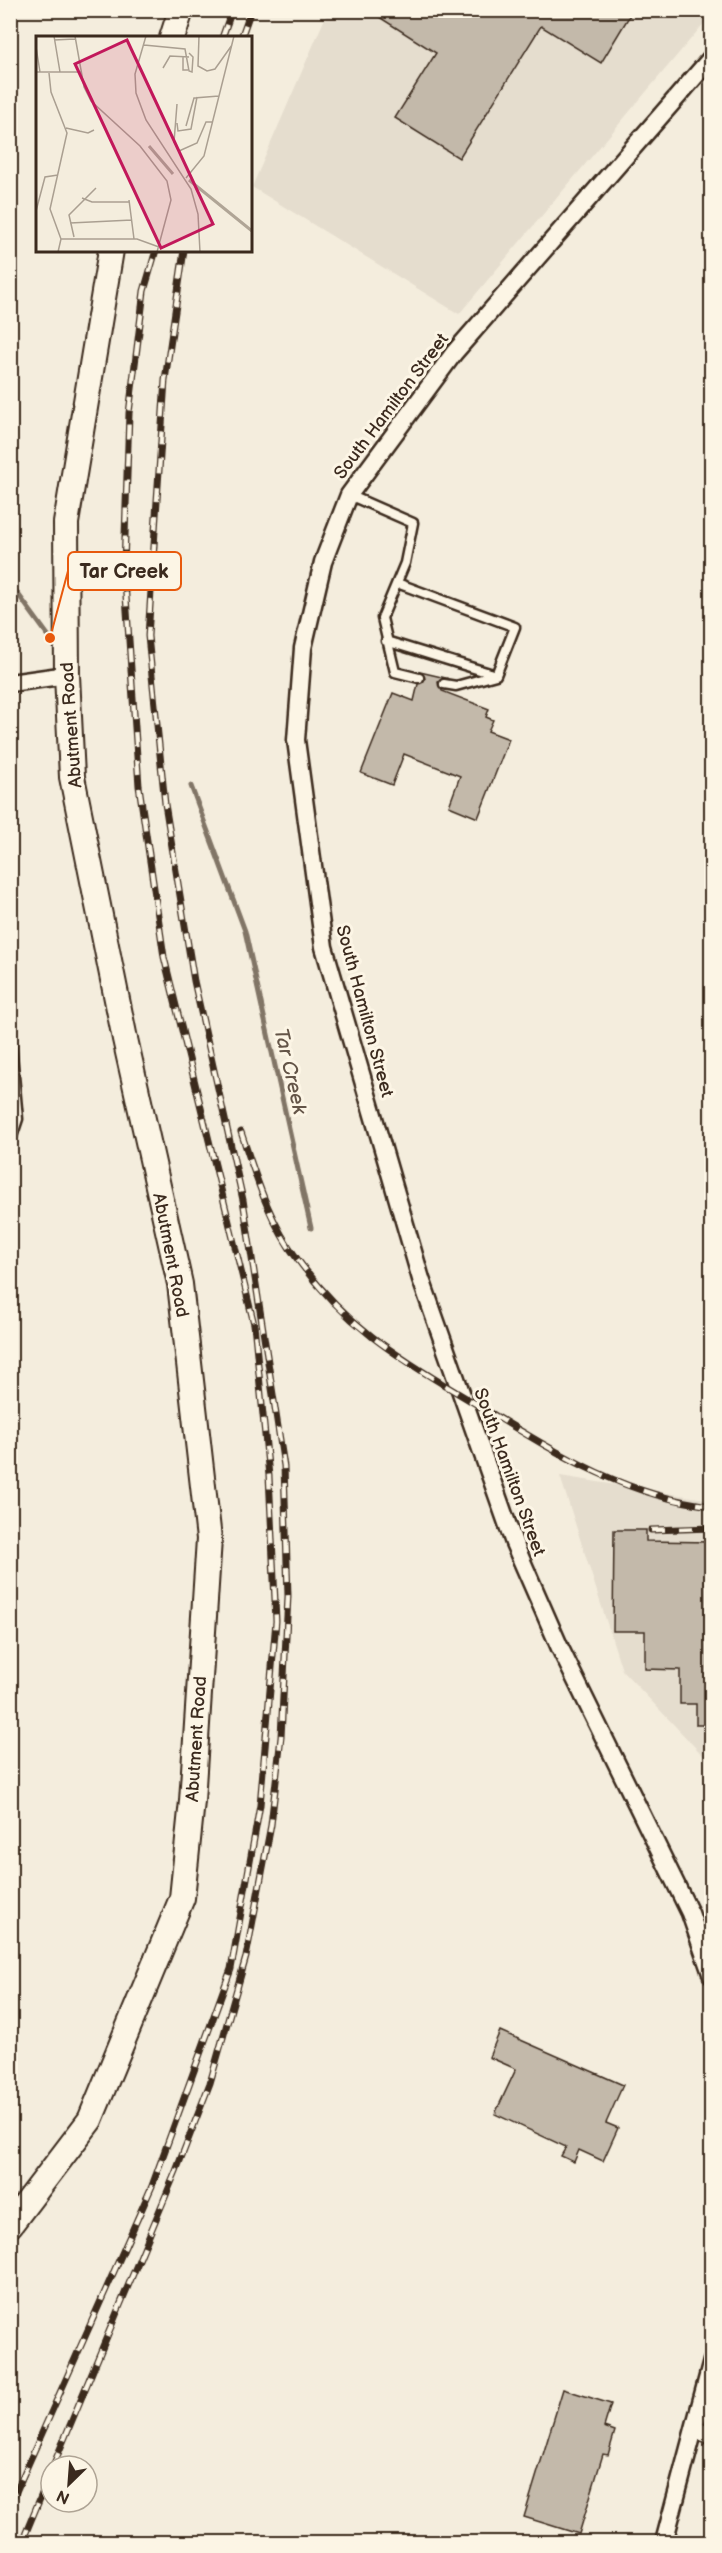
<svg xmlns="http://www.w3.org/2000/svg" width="722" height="2553" font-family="'Balsamiq Sans',sans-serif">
	<rect width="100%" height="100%" fill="#f4eddd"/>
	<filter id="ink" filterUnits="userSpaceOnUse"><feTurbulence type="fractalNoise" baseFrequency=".0167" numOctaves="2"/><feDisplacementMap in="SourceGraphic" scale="12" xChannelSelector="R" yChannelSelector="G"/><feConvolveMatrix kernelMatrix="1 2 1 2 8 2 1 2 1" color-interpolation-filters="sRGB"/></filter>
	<g filter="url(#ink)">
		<path fill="#e5ddce" d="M328,11H711V15L459,314L252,187Z
			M560,1476L711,1500V1764L622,1670Z"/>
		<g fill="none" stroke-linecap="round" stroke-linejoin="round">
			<path stroke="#817466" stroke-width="5" d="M10,583L50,638
				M191,786L245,931L311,1228"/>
		</g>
		<path fill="#c3b9aa" stroke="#3b2a1e" stroke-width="1.5" d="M368,10H633L601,63L541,26L459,158L395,118L436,53Z
			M420,672L446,678L438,682L442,691L489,709L486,717L493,720L488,731L509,739L478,818L449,806L460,776L404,754L392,785L361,773L393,693L414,701L418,684L425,679Z
			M614,1530H646V1541L711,1542V1725H696V1704H680V1670L645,1669V1631H613Z
			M500,2031L623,2085L606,2123L618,2128L603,2161L579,2150L574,2162L561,2156L566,2147L495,2114L516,2069L489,2057Z
			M563,2389L611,2404L604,2427L615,2431L608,2455L603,2454L579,2534L524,2517Z"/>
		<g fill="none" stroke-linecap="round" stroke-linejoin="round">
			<g stroke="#3b2a1e" stroke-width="13">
				<path id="service" d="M349,495L413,523L405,563L382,618L395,672L419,678
					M397,583L515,627L496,675L456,686L444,684
					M386,641L496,675
					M10,1032L18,1119L10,1143"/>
			</g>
			<g stroke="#3b2a1e" stroke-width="21">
				<path id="minor" d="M712,57L454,353L349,495L323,562L303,648L296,740L324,947L421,1279L514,1543L560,1648L690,1913L712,1976
					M10,683L67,675
					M695,2429L712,2436
					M664,2542L712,2361"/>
			</g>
			<g stroke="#3b2a1e" stroke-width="28">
				<g id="secondary">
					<path d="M172,38L181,10"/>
					<path id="s1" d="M10,2225L90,2120L182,1898L192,1801L209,1539L180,1284L125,1039L72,777L67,675L66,523L111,250"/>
				</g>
			</g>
			<use href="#service" stroke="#fcf5e5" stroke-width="8"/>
			<use href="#minor" stroke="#fcf5e5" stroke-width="16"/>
			<use href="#secondary" stroke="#fcf5e5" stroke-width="24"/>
			<g stroke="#3b2a1e" stroke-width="7">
				<path id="rail" d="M222,38L232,10
					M241,38L251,10
					M241,1132C256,1177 269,1222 298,1260C345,1324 394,1355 461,1395C540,1442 617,1496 712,1506
					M651,1530L712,1528
					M53,2466L176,2171L210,2083L246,1957L271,1825L281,1737L288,1596L284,1466L243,1200L194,981L165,804L148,636L165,380L184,250
					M10,2505L152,2186L231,1969L260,1805L276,1621L269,1476L254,1324L164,957L139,786L124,567L129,413L144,291L156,250
					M22,2542L51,2472"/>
			</g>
			<use href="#rail" stroke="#fcf5e5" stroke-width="4.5" stroke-dasharray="14" stroke-linecap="butt"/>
		</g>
	</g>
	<g text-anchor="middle" stroke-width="6" stroke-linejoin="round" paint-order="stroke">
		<g font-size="18" fill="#3b2a1e" stroke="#fcf5e5">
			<text transform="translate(391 406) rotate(-53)" y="6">South Hamilton Street</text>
			<text transform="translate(71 725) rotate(-94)" y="6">Abutment Road</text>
			<text transform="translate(365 1011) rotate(75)" y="6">South Hamilton Street</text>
			<text transform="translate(171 1255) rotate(79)" y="6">Abutment Road</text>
			<text transform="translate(510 1472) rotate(70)" y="6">South Hamilton Street</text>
			<text dy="6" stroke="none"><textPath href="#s1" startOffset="532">Abutment Road</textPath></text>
		</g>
		<g font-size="20" font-style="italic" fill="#645548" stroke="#fcf5e5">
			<text transform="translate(291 1071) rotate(77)" y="7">Tar Creek</text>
		</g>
	</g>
	<g transform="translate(36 36)">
		<rect width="216" height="216" fill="#f4eddd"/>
		<path fill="none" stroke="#b0a596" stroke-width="3" d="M113,110L137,138M153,144L216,195"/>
		<path fill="none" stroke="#aa9f91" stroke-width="1.5" d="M18,0L24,36M39,0L48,51L55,65L104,110L131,145L135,164L121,216M110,0L99,38L100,57L110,84L155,153L162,178L164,216M163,0L162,30L171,35L179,33L196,9M18,4L39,3M108,9L149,13L153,35L156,36L157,21L153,17M0,11L4,36M147,20V34H152M127,32L134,20L153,21M0,36H45M13,37L15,56L31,97L14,173L25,203L22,216M141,68L138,106L143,115L161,107L170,86H177M141,87L142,95L155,93L161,61M150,90L158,62L183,60M30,92L52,97L58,94M150,142L168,120L198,0M46,162L56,166H93M93,164L98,203M0,175L9,141L22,139M34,187L96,184M38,201L33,179L60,152M25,203H101L123,211"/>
		<path fill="#c2185b" fill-opacity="0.15" stroke="#c2185b" stroke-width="3" d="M91,4L177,188L125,212L39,28Z"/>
		<rect width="216" height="216" fill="none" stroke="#3b2a1e" stroke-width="3"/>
	</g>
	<path fill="none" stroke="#e8590c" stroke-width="2" d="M50 638L68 571"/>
	<circle fill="#e8590c" stroke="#fcf5e5" stroke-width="2" cx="50" cy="638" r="6"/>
	<rect fill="#fcf5e5" stroke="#e8590c" stroke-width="2" x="68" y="552" width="113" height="38" rx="6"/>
	<g font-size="20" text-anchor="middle" font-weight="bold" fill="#3b2a1e">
		<text x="124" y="578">Tar Creek</text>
	</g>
	<rect width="722" height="2553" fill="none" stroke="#fcf5e5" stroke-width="36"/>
	<rect x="18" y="18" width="686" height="2517" fill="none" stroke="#3b2a1e" stroke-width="2" filter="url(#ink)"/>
	<g transform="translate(69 2484) rotate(205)"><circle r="28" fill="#fcf5e5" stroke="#afa495" stroke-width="1.5"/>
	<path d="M0-4.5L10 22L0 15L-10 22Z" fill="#3b2a1e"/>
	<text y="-9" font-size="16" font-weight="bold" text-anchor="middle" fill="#3b2a1e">N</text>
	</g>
</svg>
